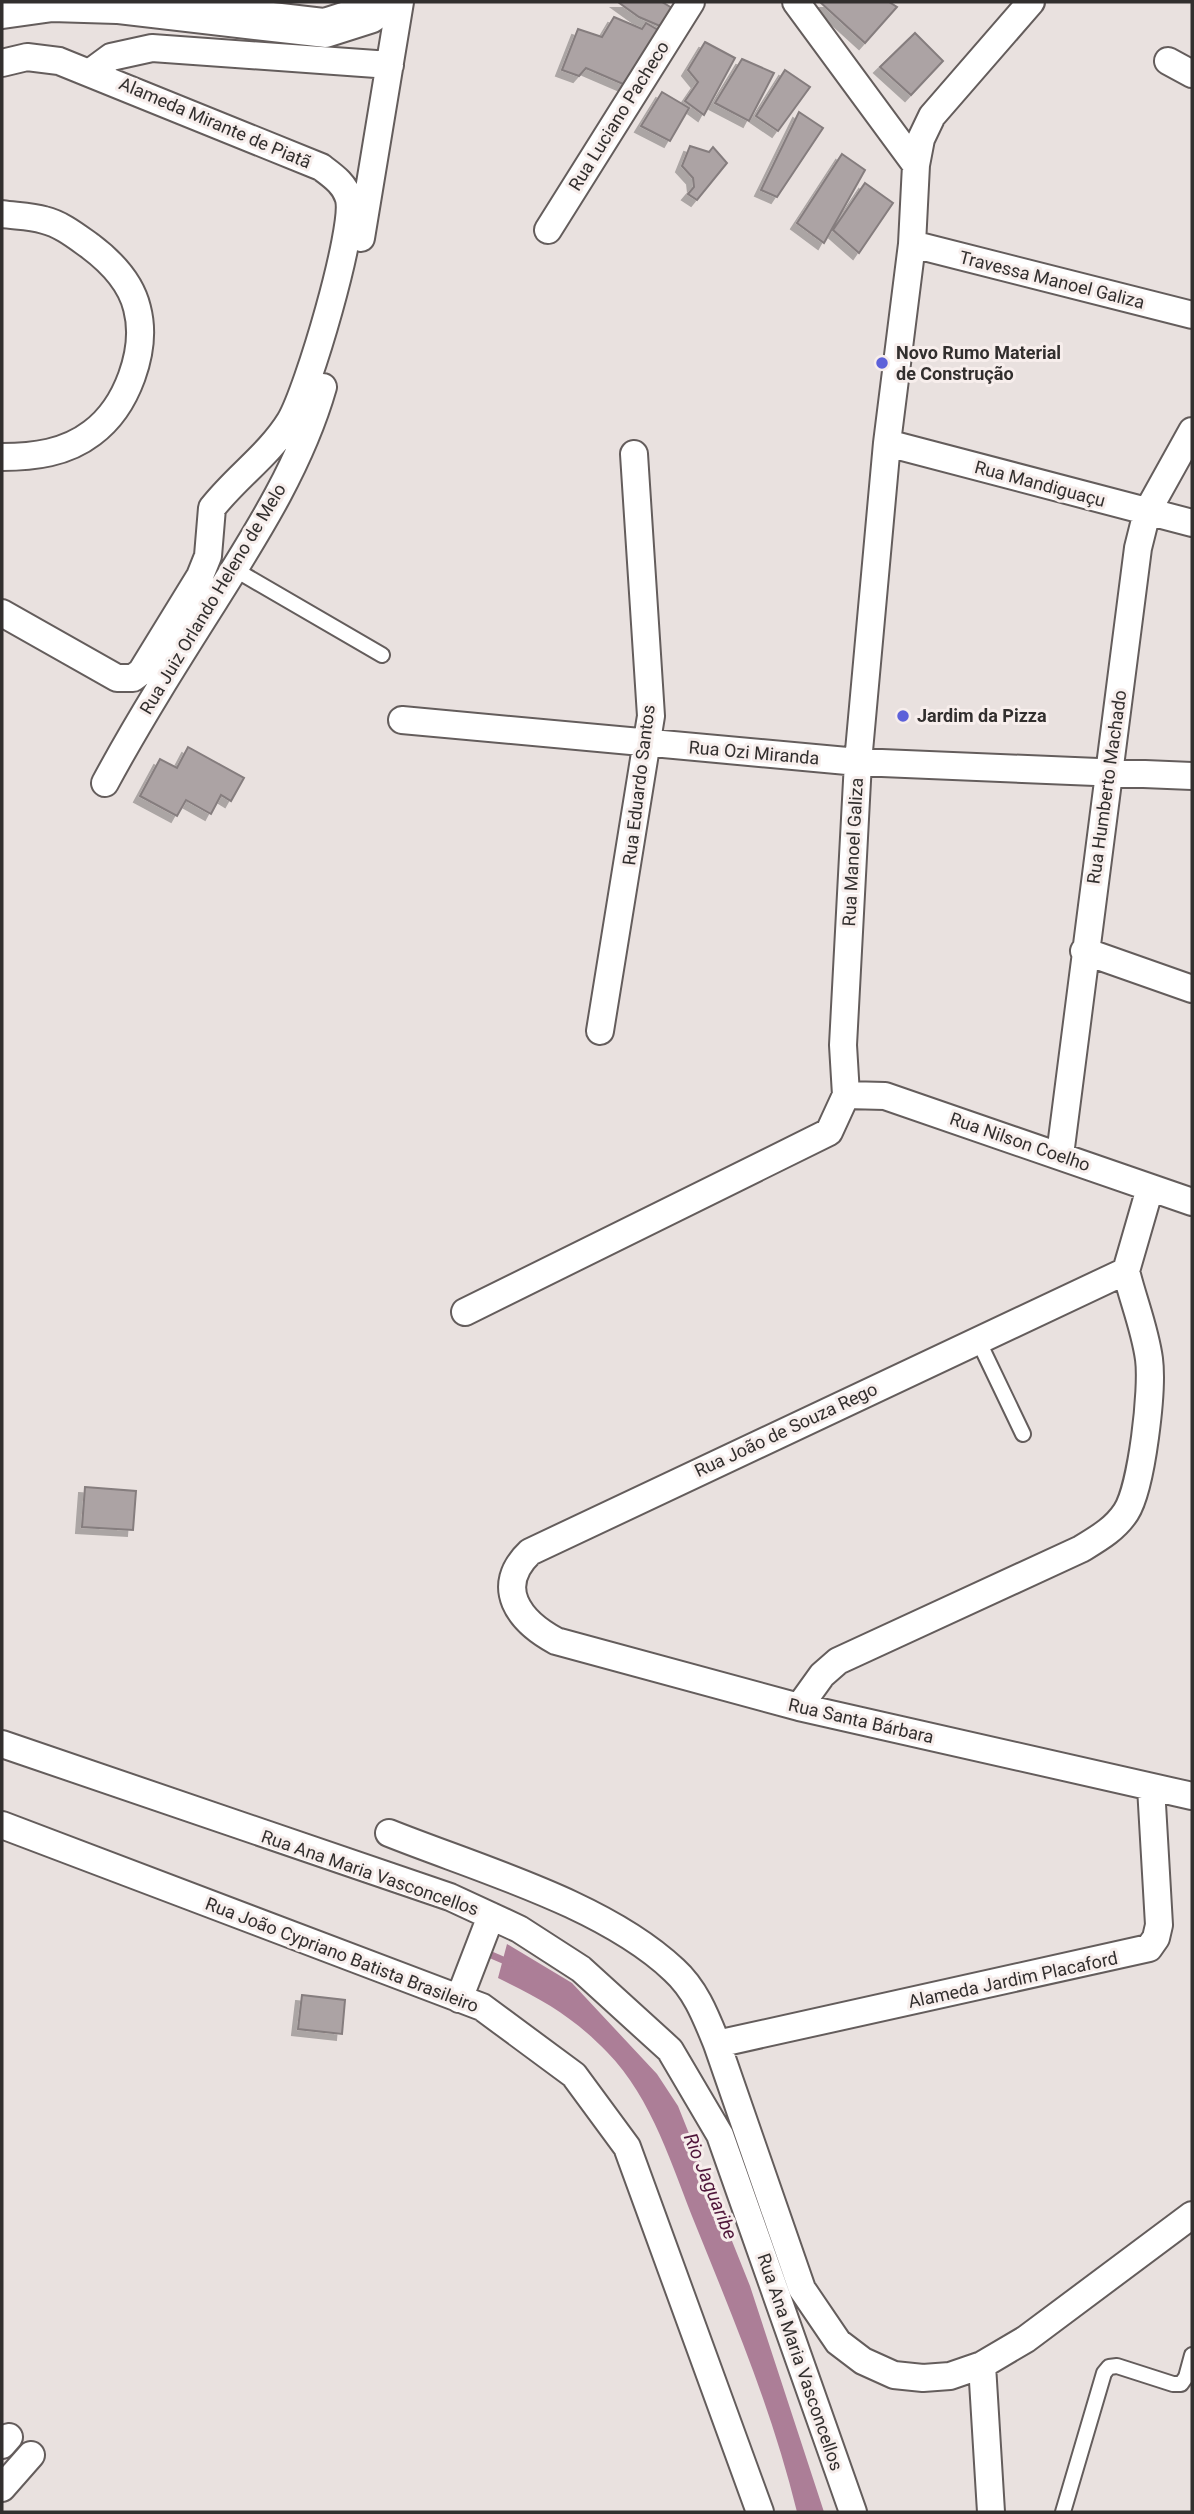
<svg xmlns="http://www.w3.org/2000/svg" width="1194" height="2514" font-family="Roboto,sans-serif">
	<defs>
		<filter id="shadow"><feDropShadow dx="-6" dy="6" stdDeviation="0" flood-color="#0004"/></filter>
	</defs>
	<rect width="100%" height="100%" fill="#e9e1df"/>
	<path fill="#ac7e97" d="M507,1944L572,1983L657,2074L678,2106L750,2286L824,2512H797C773,2413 734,2320 696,2226C672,2167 653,2099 607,2052C571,2015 543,2000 498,1978Z"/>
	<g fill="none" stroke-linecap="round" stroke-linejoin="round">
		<path stroke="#ac7e97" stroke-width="7" d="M482,1951L510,1963"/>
	</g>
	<path fill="#aca3a4" stroke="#857d7e" stroke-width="2" filter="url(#shadow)" d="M618,2H662L672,8L660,26L639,17Z
		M820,2H889L897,7L865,43Z
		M614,17L642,29L646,23L665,34L630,87L586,68L579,76L562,70L578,29L602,37Z
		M915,33L943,61L911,95L880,67Z
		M705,42L735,58L704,115L685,101L698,82L688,70Z
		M742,59L774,73L749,121L715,103Z
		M785,70L810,87L778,131L756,116Z
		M662,92L689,108L670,141L641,126Z
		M799,112L823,128L777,197L761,190Z
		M690,146L709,152L713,147L727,163L697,200L688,194L694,187L693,178L682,166Z
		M842,154L865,170L824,243L797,223Z
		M865,183L893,203L859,253L833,230Z
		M188,747L244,778L231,801L221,795L211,814L186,800L177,816L140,796L160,759L177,768Z
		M85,1487L136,1491L133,1530L82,1527Z
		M302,1995L345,2000L342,2034L298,2029Z"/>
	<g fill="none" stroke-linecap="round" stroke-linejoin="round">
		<g stroke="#645d5c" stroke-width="18">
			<path id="service" d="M234,569L382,655
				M978,1340L1023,1434
				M1063,2512L1104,2373L1109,2367L1117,2366L1173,2384H1181L1186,2377L1192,2355"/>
		</g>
		<g stroke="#645d5c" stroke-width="30">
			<path id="minor" d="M796,2L916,165
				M1168,61L1192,74
				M2,63L27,57L59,61L321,167C333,176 345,184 349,199C356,229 308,391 290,421C269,455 236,477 212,508L208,556L200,576L141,672L133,678H117L2,613
				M92,71L111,57L152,48L390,65
				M2,214C15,216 31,216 44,220C61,224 76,236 90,246C110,261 131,283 137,308C148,350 127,407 92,433C66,453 34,457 2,457
				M548,230L691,2
				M361,238L400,2
				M912,244L1192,315
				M887,443L1192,523
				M402,720L858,762L1192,776
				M105,783C139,720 177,660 215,600C257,533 301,464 323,387
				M1084,951L1192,989
				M600,1031L651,716L634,454
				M846,1095L885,1096L1192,1202
				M1060,1155L1138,548L1147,512L1192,431
				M1150,1188L1126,1271L530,1552C493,1587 519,1621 556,1641L799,1707L1192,1796
				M465,1312L829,1132L846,1095L843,1045L858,762L887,443L912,244L916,165L921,139L932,116L1031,2
				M799,1707L822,1675L838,1661L1081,1549C1099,1538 1115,1529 1126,1512C1142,1487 1153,1389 1149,1359C1145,1329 1133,1300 1126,1271
				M2,1744L450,1897L519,1929L581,1969L670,2050L720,2135L853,2512
				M2,1825L482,2007L574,2075L627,2147L760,2512
				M389,1833C479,1869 604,1904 674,1970C696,1990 706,2017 717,2044L802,2289L838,2342L863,2361L894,2375L923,2378L950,2376L982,2365L1026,2339L1192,2215
				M459,1999L491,1916
				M717,2044L1149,1948L1156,1938L1159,1925L1151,1787
				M982,2365L991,2512
				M2,2445L9,2437
				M2,2488L31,2455"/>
		</g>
		<g stroke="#645d5c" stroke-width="42">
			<path id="secondary" d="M2,9L52,2L117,4L325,28L369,14L386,2"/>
		</g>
		<use href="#service" stroke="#fff" stroke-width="14"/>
		<use href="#minor" stroke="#fff" stroke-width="26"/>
		<use href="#secondary" stroke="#fff" stroke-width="38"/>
	</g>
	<g fill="#5d61d9" stroke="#f7eeec" stroke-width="2.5">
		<circle cx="882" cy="363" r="7"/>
		<circle cx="903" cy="716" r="7"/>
	</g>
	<g text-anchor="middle" stroke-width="6" stroke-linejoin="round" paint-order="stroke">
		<g font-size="18" fill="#322f2e" stroke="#f7eeec">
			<text transform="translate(619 116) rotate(-58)" y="6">Rua Luciano Pacheco</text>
			<text transform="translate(215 123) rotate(23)" y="6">Alameda Mirante de Piatã</text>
			<text transform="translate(1052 280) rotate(14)" y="6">Travessa Manoel Galiza</text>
			<text transform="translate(1040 484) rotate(15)" y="6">Rua Mandiguaçu</text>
			<text transform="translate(213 599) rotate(-59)" y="6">Rua Juiz Orlando Heleno de Melo</text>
			<text transform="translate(754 753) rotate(5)" y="6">Rua Ozi Miranda</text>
			<text transform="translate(639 785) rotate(-83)" y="6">Rua Eduardo Santos</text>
			<text transform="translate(1107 787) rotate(-82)" y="6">Rua Humberto Machado</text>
			<text transform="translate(853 852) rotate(-87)" y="6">Rua Manoel Galiza</text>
			<text transform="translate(1020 1142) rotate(19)" y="6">Rua Nilson Coelho</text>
			<text transform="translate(786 1430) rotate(-25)" y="6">Rua João de Souza Rego</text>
			<text transform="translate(861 1721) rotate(13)" y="6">Rua Santa Bárbara</text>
			<text transform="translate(370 1873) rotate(19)" y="6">Rua Ana Maria Vasconcellos</text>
			<text transform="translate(342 1955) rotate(21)" y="6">Rua João Cypriano Batista Brasileiro</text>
			<text transform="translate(1013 1980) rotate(-12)" y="6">Alameda Jardim Placaford</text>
			<text transform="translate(800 2362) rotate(71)" y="6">Rua Ana Maria Vasconcellos</text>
		</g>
		<g font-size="18" font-weight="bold" fill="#322f2e" stroke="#f7eeec" text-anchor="start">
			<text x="896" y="359">Novo Rumo Material<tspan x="896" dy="21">de Construção</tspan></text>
			<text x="917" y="722">Jardim da Pizza</text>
		</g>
		<g font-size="19" font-style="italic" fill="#4f163a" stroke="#f7eeec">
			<text transform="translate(711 2186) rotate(68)" y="7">Rio Jaguaribe</text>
		</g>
	</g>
	<rect width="1194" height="2514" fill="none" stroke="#322f2e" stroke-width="7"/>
</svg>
